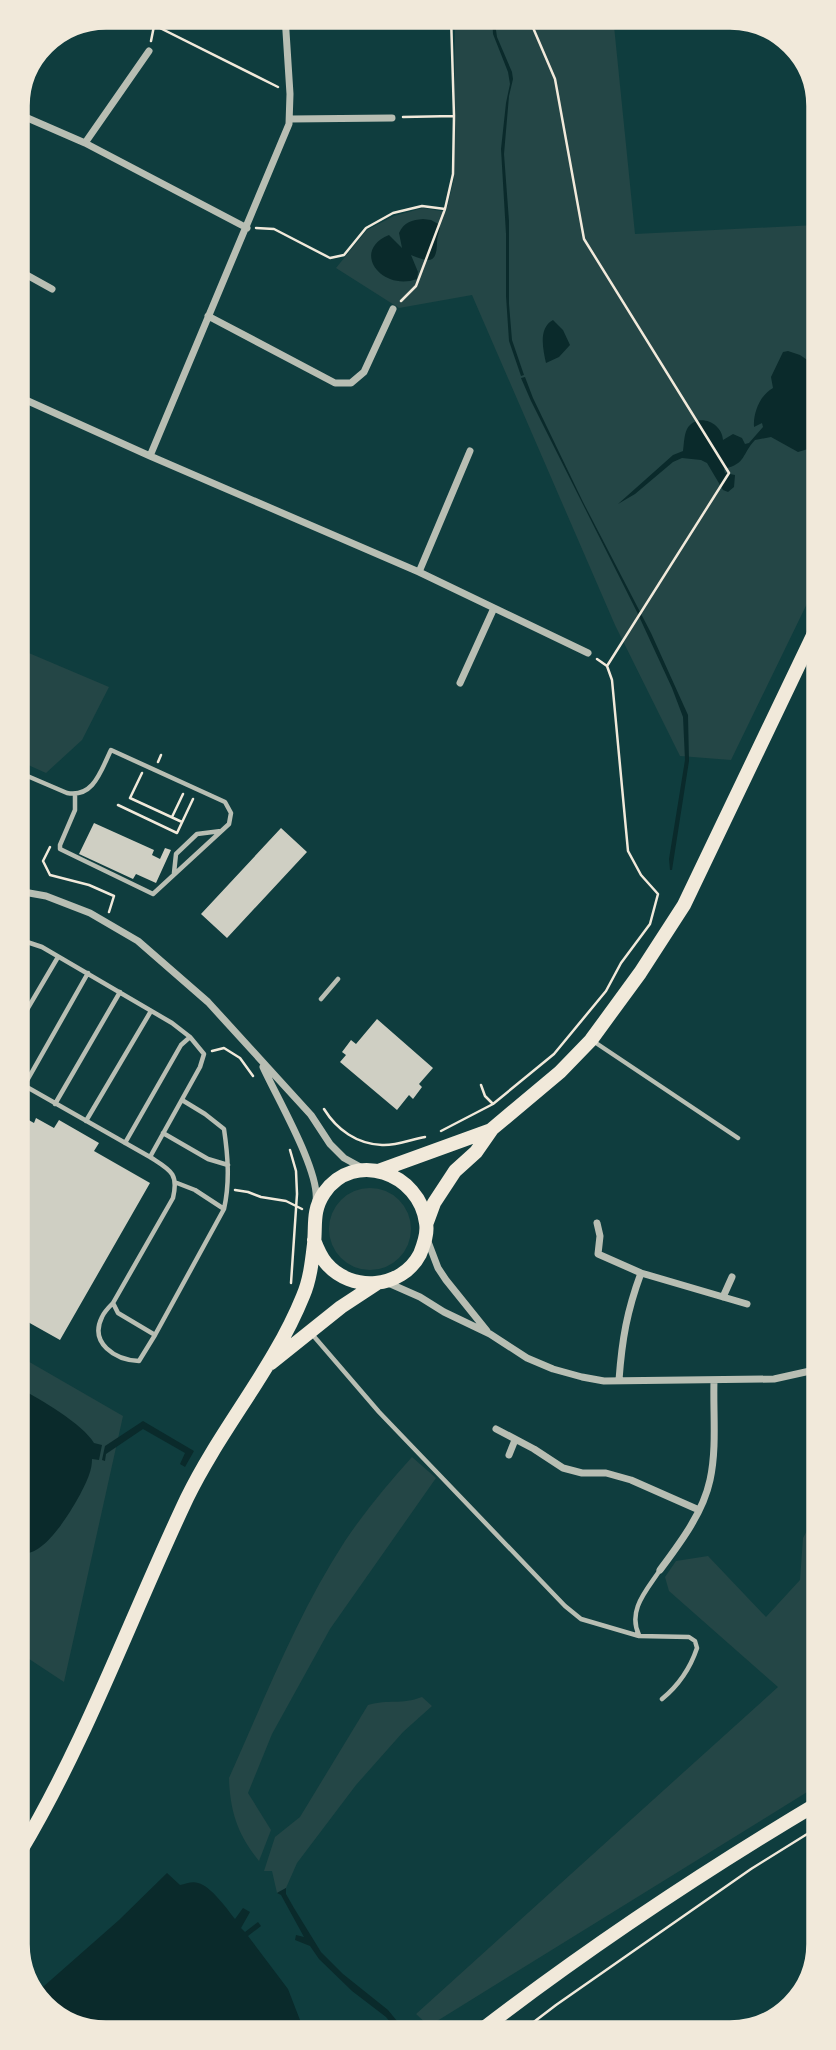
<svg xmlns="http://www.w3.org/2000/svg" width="836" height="2050" font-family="'Source Sans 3',sans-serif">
	<rect width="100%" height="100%" fill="#0f3d3e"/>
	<path fill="#244646" d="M455,16H613L635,234L816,225L817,583L731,760L680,756L615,625L472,295L399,308L336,268L367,230L394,216L423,208L446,212L454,179Z
		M17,648L109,687L82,740L46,773L26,764L18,781Z
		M329 1229a41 41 0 1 1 82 0a41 41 0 1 1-82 0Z
		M19,1356L123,1416L64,1682L20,1653Z
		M412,1457L436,1478L330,1629L272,1734L248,1793L271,1830L259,1861C238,1835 230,1812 229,1778C265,1698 297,1615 345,1541C365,1511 388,1484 412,1457Z
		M819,1520L820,1784L429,2026L416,2014L778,1687L669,1591L665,1577L676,1561L708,1556L766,1617L800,1580L803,1538L809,1527Z
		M422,1697L432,1706L403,1732L356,1785L297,1863L286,1888L277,1893L272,1871H264L275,1837L300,1817L368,1705C389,1699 401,1705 422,1697Z"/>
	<path fill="#0a2a2b" d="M492,16H494L497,37L512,72L513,79L509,96L504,154L509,221V304L512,340L524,375L521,376L509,341L506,296V234L501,149L506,103L510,84L508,72L493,34Z
		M423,219L431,220L440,225C440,231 437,236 437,242C437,265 428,262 411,255L418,272L417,279C382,292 350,251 389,235L402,248L399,233C404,222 412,220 423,219Z
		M553,320L563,330L570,345L559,357L546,363C543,349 538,328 553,320Z
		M788,351L800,355L816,366V439L808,449L798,452L771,437L755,440C741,455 747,463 724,469L725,473L735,475L734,487L728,492L723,490L707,463L701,460L682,458L673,462L635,494L618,504L673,455L683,451C684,444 684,435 687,429C697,412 722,422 723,440L733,434L742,438L745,444L749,443L763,427L762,423L754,427C753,413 760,395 773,388L771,377L783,352Z
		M525,377L533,398L583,502L651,633L688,715L689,761L672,870H670L669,859L685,760L683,717L672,688L637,612L531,401L521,378Z
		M19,1388C40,1399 83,1424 94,1443L102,1445L99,1460L92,1459C92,1464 91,1470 89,1475C82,1495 48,1555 25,1553L19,1547Z
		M143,1421L194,1451L185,1467L180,1464L185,1453L143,1429L106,1454L105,1461L102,1460L105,1446Z
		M167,1873L180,1885C186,1884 192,1881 198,1883C211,1886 227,1909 235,1919L243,1908L250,1912L241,1928L245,1932L258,1922L261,1926L248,1936L288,1989L305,2033L100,2034L51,2015L35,1994L119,1920Z
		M286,1888V1894L294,1908L321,1952L343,1974L388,2010L406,2032H398L386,2017L352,1991L319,1959L310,1946L295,1940L296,1935L304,1937L281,1895L277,1893Z"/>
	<path fill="#cfcfc3" d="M94,823L154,850L152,855L160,859L165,848L171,850L156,883L136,874L133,879L79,854Z
		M281,828L307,852L227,938L201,914Z
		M377,1019L433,1068L419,1084L422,1087L413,1099L409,1095L397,1110L340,1062L346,1055L342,1052L351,1040L356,1044Z
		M18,1114L34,1123L36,1118L54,1128L59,1120L99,1143L94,1151L150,1183L60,1340L19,1317Z"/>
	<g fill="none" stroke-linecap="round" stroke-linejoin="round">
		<path stroke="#f1e9da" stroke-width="2.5" d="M136,16L278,87
			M528,16L555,79L584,239L729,473L607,666
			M151,41L156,16
			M403,117L454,116
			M256,228L274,229L330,258L344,255L366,228L393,213L422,206L445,209
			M401,301L416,286L445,209L453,174L454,116L451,16
			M158,762L161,755
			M142,773L130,798L182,822
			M118,805L177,833L193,799
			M172,817L183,794
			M50,847L43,861L50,875L89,885L114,896L109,912
			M212,1051L224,1048L240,1058L253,1076
			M481,1085L485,1096L492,1103
			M324,1109C337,1130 357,1144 382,1145C396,1146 412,1139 425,1137
			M441,1131L493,1104L554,1054L606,991L621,963L650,924L658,894L641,875L628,851L612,680L607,666L597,659
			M290,1150L296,1171L297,1194L291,1283
			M235,1190L248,1192L261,1197L286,1201L302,1209
			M522,2031L556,2005L751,1869L820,1826"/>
		<path stroke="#b8beb3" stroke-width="4.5" d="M18,772L67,793C94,798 101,770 111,750L225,802L231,813L229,824L153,894L60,849V845L75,810V795
			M174,873L176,854L197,834L221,831
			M18,939L42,947L172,1023L190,1037L204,1054L200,1067L150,1157
			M18,951L20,939
			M321,999L338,979
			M18,1025L58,957
			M593,1041L738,1138
			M18,1082L150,1157C170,1170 179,1173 173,1198L113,1303C109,1307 104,1312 102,1317C89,1343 115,1360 139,1361L155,1335L224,1209L195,1190L177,1183
			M24,1086L88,973
			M182,1100L205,1114L224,1129C228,1156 230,1182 224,1209
			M55,1104L120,992
			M86,1121L151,1011
			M163,1133L208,1159L228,1165
			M125,1143L181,1045L190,1037
			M113,1303L118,1313L155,1335
			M311,1333L379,1412L565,1606L581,1619L639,1636L689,1637L695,1641L697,1648C690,1669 679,1685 662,1699
			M639,1635C627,1610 647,1590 660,1570"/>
		<path stroke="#b8beb3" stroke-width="7" d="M16,113L85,143L247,228
			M290,119L392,118
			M85,143L149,51
			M16,269L52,289
			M208,316L335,383H351L364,372L393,309
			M17,396L150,456L419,572L588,653
			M150,456L289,124L290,94L285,16
			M419,572L470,451
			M460,683L494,608
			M18,891L46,896L90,913L138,941L208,1002L311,1115L330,1144L344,1158L364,1169
			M263,1067C277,1098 320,1171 316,1201
			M597,1223L600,1236L598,1254L641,1273L747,1304
			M427,1239L438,1268L446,1280L487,1331
			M386,1282L420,1297L444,1312L490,1334L527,1358L553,1369L582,1377L604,1381L774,1379L819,1369
			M723,1297L732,1277
			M619,1380C622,1339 627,1311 641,1273
			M496,1429L534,1449L563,1468L582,1473H606L631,1480L699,1510
			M509,1455L515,1440
			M660,1570C680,1543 703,1513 710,1480C717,1448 713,1413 714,1381"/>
		<path stroke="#f1e9da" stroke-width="14" d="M378,1171L491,1130
			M427,1222L434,1203L455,1171L476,1152L492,1129L560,1072L591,1040L640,973L684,905L817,627
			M271,1363L341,1307L376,1284
			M20,1852C87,1740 131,1616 187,1498C221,1428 274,1368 303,1296C310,1280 312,1261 314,1244C316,1225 312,1211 324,1193C354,1149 420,1173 426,1223C428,1233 424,1244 420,1254C402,1289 351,1293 326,1263C320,1256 317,1248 314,1240
			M480,2031C588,1948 702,1872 820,1802"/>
	</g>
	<path d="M0 0H836V2050H0ZM106 28H730A78 78 0 0 1 808 106V1944A78 78 0 0 1 730 2022H106A78 78 0 0 1 28 1944V106A78 78 0 0 1 106 28Z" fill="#f1e9da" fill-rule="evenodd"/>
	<path fill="none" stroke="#f1e9da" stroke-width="3.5" d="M106 28H730A78 78 0 0 1 808 106V1944A78 78 0 0 1 730 2022H106A78 78 0 0 1 28 1944V106A78 78 0 0 1 106 28Z"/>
</svg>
